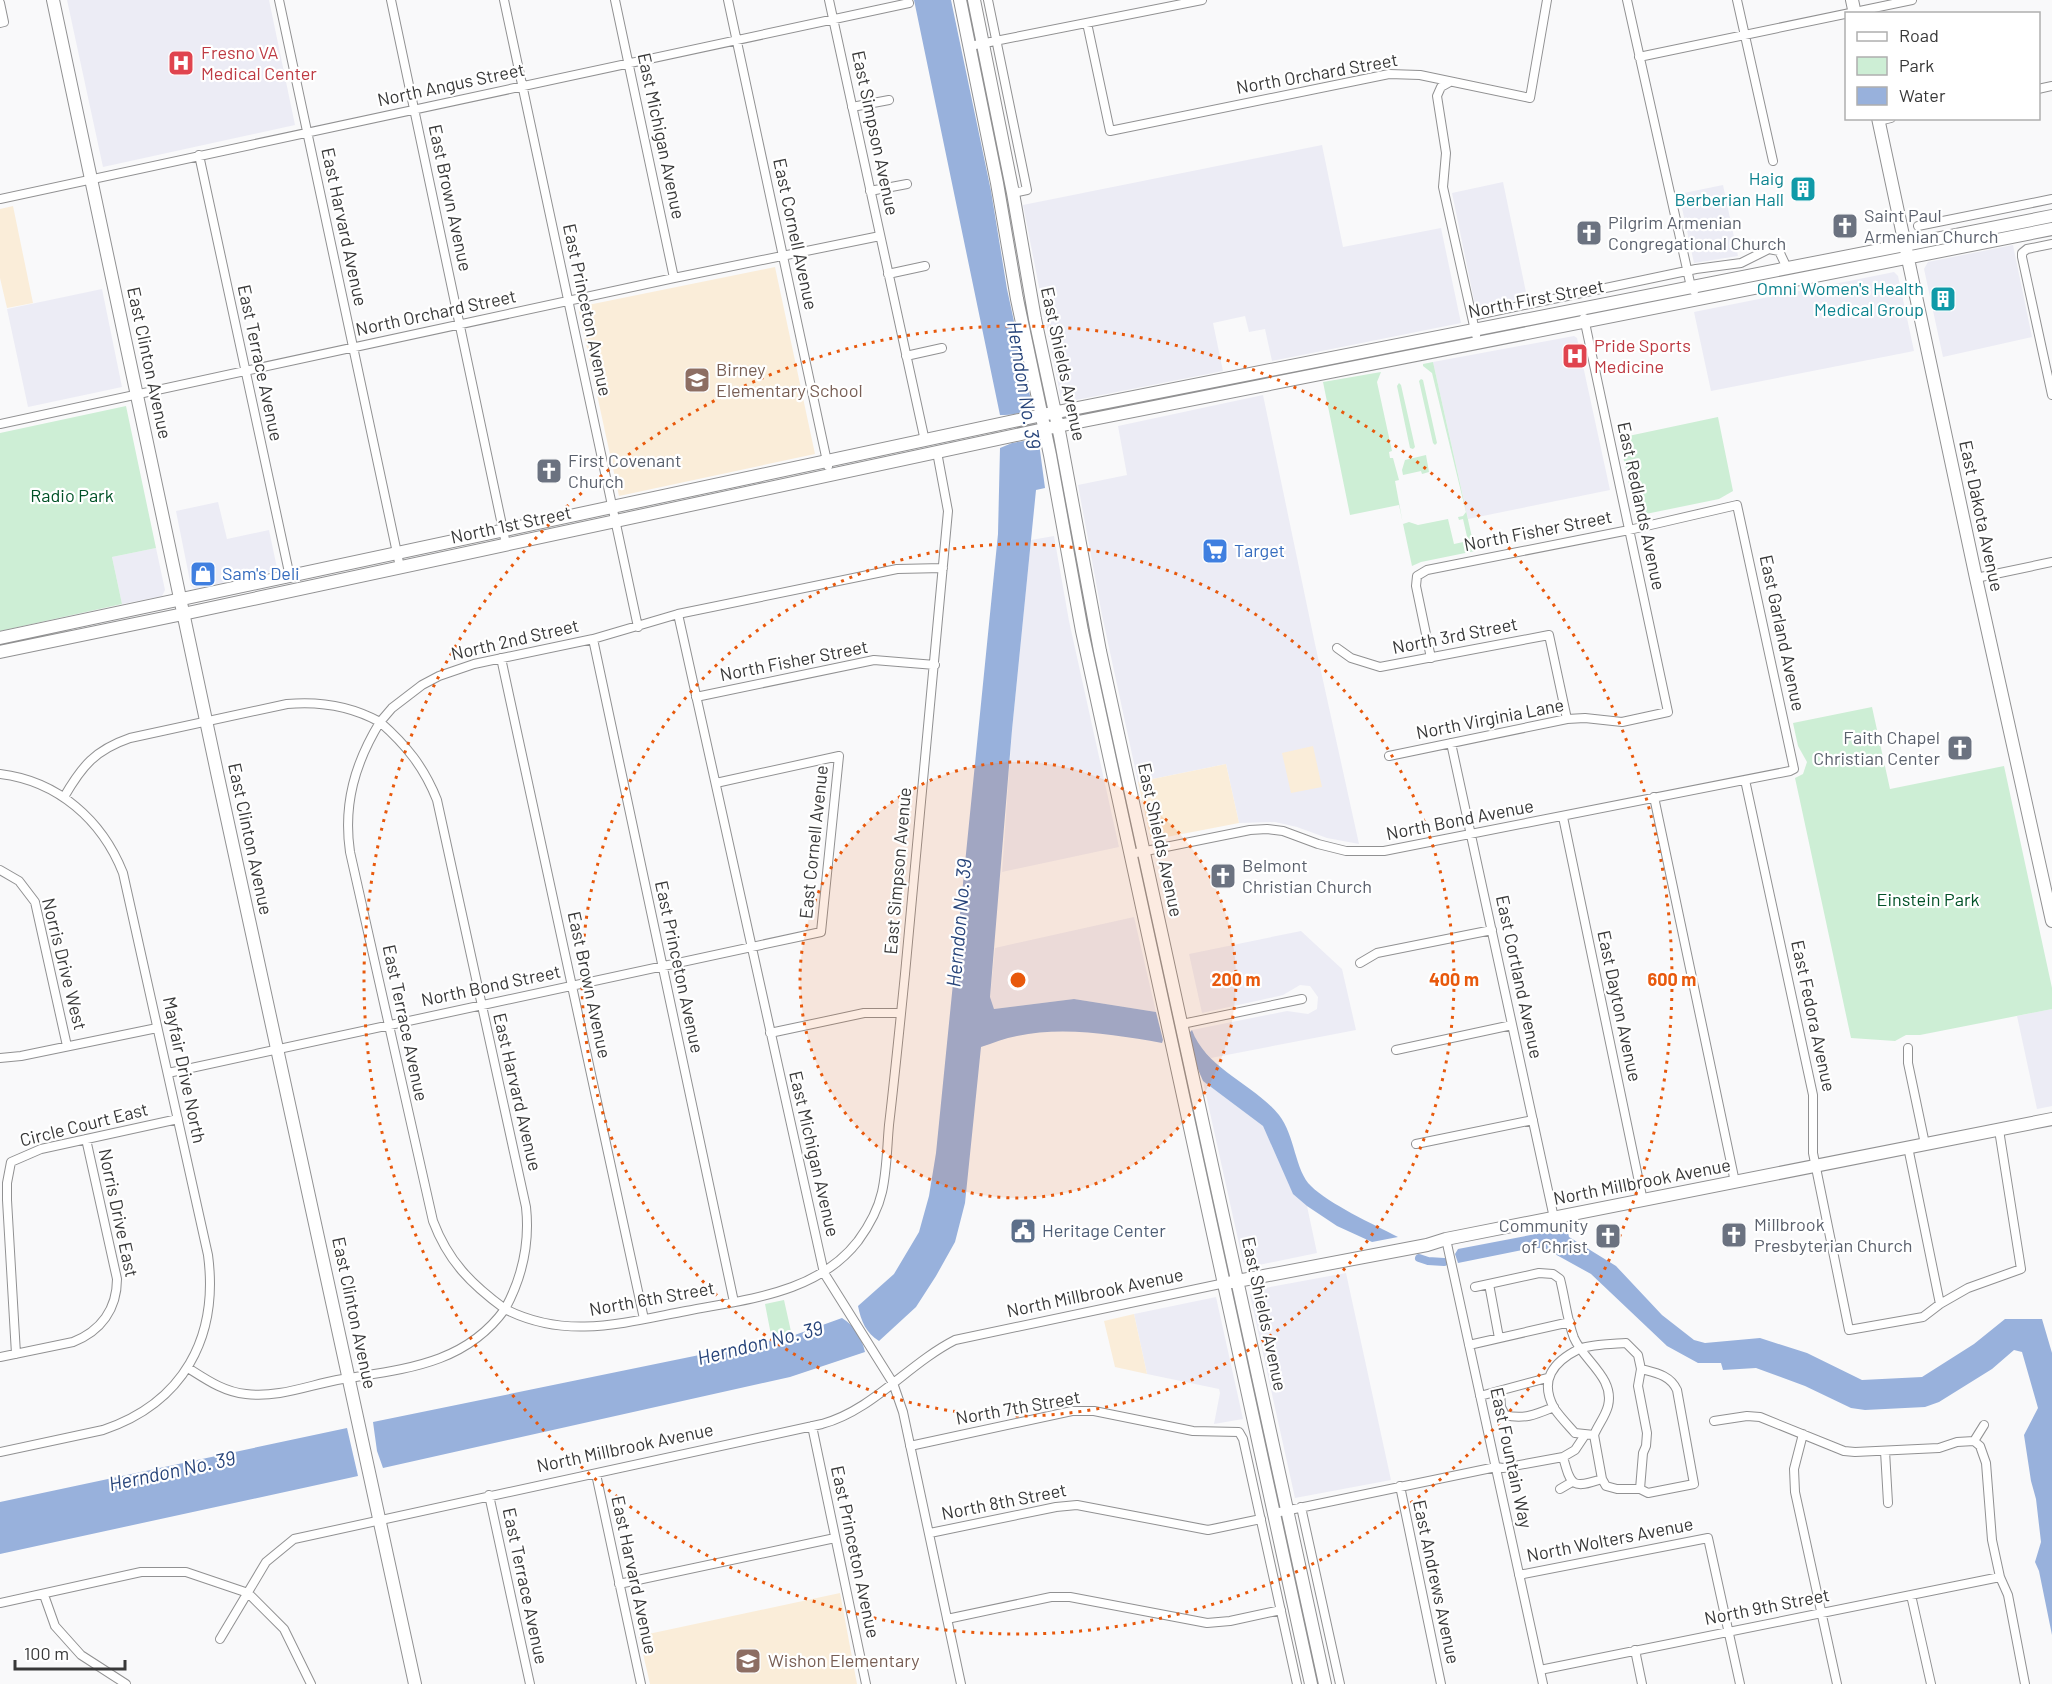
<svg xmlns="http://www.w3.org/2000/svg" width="2052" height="1684" font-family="Barlow,sans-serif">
	<rect width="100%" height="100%" fill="#f9f9fa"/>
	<path fill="#ececf5" d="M67,0H269L295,125L103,167Z
		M1322,145L1343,247L1441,228L1461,323L1272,361L1265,329L1249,332L1245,316L1213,323L1223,371L1066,402L1061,399L1023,205Z
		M1503,182L1527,297L1479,308L1475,305L1452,193Z
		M1723,185L1738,256L1694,263L1679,194Z
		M2013,245L2032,337L1943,357L1924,269L1928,262Z
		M1894,272L1898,276L1914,351L1711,391L1694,312Z
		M102,289L122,387L28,407L7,309Z
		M1574,336L1577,338L1610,490L1468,519L1433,362Z
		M1263,395L1315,644L1359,844L1327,838L1297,827L1275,822L1239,823L1226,764L1138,782L1102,615L1078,485L1127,475L1118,426Z
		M218,502L227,539L269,530L277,568L274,571L195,589L191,586L176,511Z
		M1054,536L1069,621L1119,847L1002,872L1012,730L1031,540Z
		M156,548L165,590L162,596L122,604L112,557Z
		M1134,917L1156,1012L1074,999L994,1009L990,997L995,948Z
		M1301,931L1342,969L1356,1030L1211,1058L1199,1046L1192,1030L1287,1011L1308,1014L1317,1009L1318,997L1310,986L1300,985L1283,995L1202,1013L1189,954Z
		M2052,1009V1106L2037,1109L2017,1016Z
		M1203,1081L1263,1126L1293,1193L1307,1206L1317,1253L1249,1267L1243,1262Z
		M1346,1273L1391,1480L1295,1498L1250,1295L1254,1290Z
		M1216,1297L1243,1419L1214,1424L1220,1393L1219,1389L1147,1374L1134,1314Z"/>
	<path fill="#faedd9" d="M13,206L33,303L7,308L0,278V209Z
		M775,267L815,454L619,496L578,307Z
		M1313,746L1322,787L1291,793L1282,753Z
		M1226,764L1239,823L1151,840L1138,782Z
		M1134,1314L1147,1374L1115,1367L1104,1321Z
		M840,1593L857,1684H650L639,1636Z"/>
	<path fill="#cdeed5" d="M1433,362L1475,551L1421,562L1412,566L1399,505L1350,515L1323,382L1381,372L1377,382L1392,451L1389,452L1390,458H1393L1399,480L1395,481L1403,524L1409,522L1418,525L1448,519L1454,544L1468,541L1463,519L1459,520L1458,517L1463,516L1466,512L1432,373L1423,366V364Z
		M1421,379L1423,380L1437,443L1435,445L1433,443L1419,381Z
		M1399,383L1401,385L1415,447L1413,449L1410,448L1397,386Z
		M126,406L156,548L112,557L122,604L0,631V433Z
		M1718,417L1733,491L1719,499L1636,516L1619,438Z
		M1426,455L1429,472L1422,474L1421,471L1403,475L1402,470L1405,460Z
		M1872,707L1890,789L2004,766L2052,988V1009L1920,1035H1906L1895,1041L1851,1038L1800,801L1795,778L1803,774L1807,762L1798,746L1793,723Z
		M784,1300L792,1336L772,1340L765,1304Z"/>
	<path fill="#98b1dc" d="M914,0H951L991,191L1007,289L1032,405C1025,414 1011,415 1000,415Z
		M1036,439L1039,443L1045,488L1036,490L1012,730L990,997L994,1009L1074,999L1156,1012L1163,1040L1162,1043C1116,1035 1064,1026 1017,1036C1005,1038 993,1043 981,1047L965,1203L955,1242L936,1276L916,1307L879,1341C866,1333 861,1321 858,1306L894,1274L919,1232L929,1196L936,1153L998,534L1000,448L1012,443Z
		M1192,1030C1206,1069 1254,1084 1279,1115C1295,1135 1295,1171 1311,1186C1329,1204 1373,1224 1398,1237L1372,1242L1337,1226L1307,1206L1293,1194L1263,1126L1203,1081L1197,1067L1189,1033Z
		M1567,1228L1569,1237L1616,1266L1662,1315L1694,1340L1705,1343L1760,1338L1807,1353L1862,1380L1922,1377L1974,1344L2005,1319H2042L2052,1353V1635L2039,1571L2035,1562L2041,1542L2036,1499L2031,1481L2024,1435L2038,1408L2022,1352L2014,1350L1992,1369L1939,1402L1925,1407L1865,1410L1851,1408L1805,1386L1756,1368L1723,1370L1721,1363H1698L1667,1346L1591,1274L1544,1248H1532L1458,1263L1455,1254L1458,1249Z
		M842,1318C854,1325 862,1338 865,1352L790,1377L383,1468L377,1451L373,1422L792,1336Z
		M347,1428L358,1476L0,1554V1502Z"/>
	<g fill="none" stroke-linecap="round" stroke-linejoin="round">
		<path stroke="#98b1dc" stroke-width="8" d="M1419,1258L1428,1261L1444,1262"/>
		<g stroke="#919192" stroke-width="10">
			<path id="street" d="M279,0L400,567
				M391,0L506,544
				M504,0L638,627
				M615,0L674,278
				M728,0L828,466
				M829,0L925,441
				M988,0L1027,190L1013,193
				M1627,0L1691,287L1694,291
				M1737,0L1773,161
				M0,3L4,22L0,23
				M1087,23L1110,131L1389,74L1420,75L1530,98L1547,0
				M970,46L1202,0
				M1639,57L1912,0
				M1450,82L1441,87L1437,96L1446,153L1443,187L1476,335
				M2038,89L2052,86
				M852,107L889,100
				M1879,121L1891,118
				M199,155L290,577
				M870,191L907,184
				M0,199L909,3
				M1918,226L2052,199
				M2052,244L2027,249L2022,253V257L2052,395
				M888,274L925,266
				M1472,316L1696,269L1741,263L1769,249L1779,251L1787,268
				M906,356L942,348
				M0,424L674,278L880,236
				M1976,578L2052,562
				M678,614L824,1273L893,1383L903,1412L961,1684
				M593,639L734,1302
				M1337,648L1351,658L1380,667L1549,635L1567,719
				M501,658L644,1319
				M696,697L874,660L935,665
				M380,722C406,745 424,767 437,800L526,1207C530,1244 523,1276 505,1309C471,1284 448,1261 433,1221L350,852C343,804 355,763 380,722Z
				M1451,743L1554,1218
				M1389,756L1567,719L1585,718L1622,722L1668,712L1584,318
				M0,774C58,781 102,820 123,873L208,1255C219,1338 183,1403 103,1430L0,1452
				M1745,780L1813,1095V1153L1849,1330L1923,1317L1940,1304L1968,1288L2021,1269L1999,1130
				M64,797C82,766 95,750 130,738L287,704C320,701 351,706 380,722L392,708L422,685L439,676L474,664L593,639L678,614L897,569L943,568
				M1654,797L1735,1182
				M1563,817L1643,1201
				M1131,854L1250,830L1267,829L1283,831L1318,844L1346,851H1384L1790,771L1794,769L1737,505L1629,530L1427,570L1417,576L1416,586L1431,658
				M0,870L19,881L35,902L67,1046
				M1360,963L1377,953L1492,930
				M1182,1024L1302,999
				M770,1033L864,1013H901
				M1908,1048V1063L1925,1144
				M1396,1050L1512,1025
				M0,1058L21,1056L157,1028
				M168,1073L821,932L839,756L716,783
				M1416,1144L1533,1120
				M1908,1147L1940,1304
				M1446,1239L1543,1684
				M1489,1284L1499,1338
				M1475,1287L1539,1273L1553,1274L1560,1279C1565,1298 1567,1320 1574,1338C1584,1361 1615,1378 1608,1406C1605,1417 1598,1425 1594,1435L1602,1479L1606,1486L1617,1489H1640L1648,1493L1694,1484L1677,1390C1670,1375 1656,1373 1641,1369
				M1469,1345L1570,1322
				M16,1354L7,1200V1183L11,1162L41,1149L178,1119
				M0,1357L73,1342C101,1331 117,1309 117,1279L86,1139
				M188,1368C207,1380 224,1392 246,1394C277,1398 307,1386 337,1380C401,1369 464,1366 505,1309C566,1340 623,1323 686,1311C746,1299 817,1294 858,1241C869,1226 878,1210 882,1192C887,1170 887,1146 889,1125C895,1074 900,1024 905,974C920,820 933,665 948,511L937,452
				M1500,1392L1501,1407L1505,1415C1524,1420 1537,1414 1554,1407
				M1480,1396L1547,1378
				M1714,1421L1747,1416L1760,1417L1844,1451L1855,1452L1939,1448L1957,1442L1974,1441
				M812,1426L866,1684
				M1803,1434L1794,1469L1795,1492L1837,1684
				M1594,1435L1575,1433C1568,1425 1560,1417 1554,1408C1539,1380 1553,1362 1579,1349C1592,1344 1612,1344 1626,1343L1638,1355L1641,1369L1638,1386L1647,1433L1646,1446L1643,1453L1640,1489
				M1974,1441L1980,1446L1986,1463L1992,1540L2000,1577L2008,1595L2025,1684
				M1974,1441L1984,1425
				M910,1446L1072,1411H1094L1193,1431L1239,1432L1243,1439L1297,1684
				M1885,1451L1888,1503
				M1563,1457C1571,1486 1572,1489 1602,1479
				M596,1474L641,1684
				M1400,1486L1441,1684
				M1560,1489L1572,1482
				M489,1495L530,1684
				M1301,1507L1340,1684
				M1275,1513L1496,1467L1503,1468L1563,1457L1575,1450L1585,1435
				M930,1533L1056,1507L1077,1505L1208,1530L1261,1519
				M1519,1575L1708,1538L1740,1684
				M619,1584L835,1538
				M44,1595L55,1626L81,1655L126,1684
				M1911,1595L1931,1684
				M0,1603L141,1572H186L248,1593L284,1629L311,1684
				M947,1619L1051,1597H1070L1207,1623L1230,1621L1281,1610
				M220,1639L266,1562L294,1539L822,1424C873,1410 908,1364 955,1340L1225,1283
				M1635,1650L1642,1684
				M1540,1670L2000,1577"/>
		</g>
		<g stroke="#919192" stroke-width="14">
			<path id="secondary" d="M53,0L218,777L415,1684
				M960,0L997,183L1017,299L1050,455L1082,631L1311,1684
				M974,0L1013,193L1035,319L1060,436L1100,651L1325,1684
				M1852,0L1855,14
				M1878,118L1976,578L2052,921
				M0,638L1042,415L2052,216
				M0,652L183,614L1058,426L2052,229
				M1232,1282L1427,1245L1446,1239L2052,1119"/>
		</g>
		<use href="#street" stroke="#fff" stroke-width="8"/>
		<use href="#secondary" stroke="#fff" stroke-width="12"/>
	</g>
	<circle cx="1018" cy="980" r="218" fill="#e8590c" fill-opacity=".12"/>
	<g fill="none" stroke="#e8590c" stroke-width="3" stroke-dasharray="3 6">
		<circle cx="1018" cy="980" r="218"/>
		<circle cx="1018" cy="980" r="436"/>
		<circle cx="1018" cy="980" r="654"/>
	</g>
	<defs>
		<g id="hospital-square" transform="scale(1.35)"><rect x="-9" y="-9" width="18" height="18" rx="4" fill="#e0444e" stroke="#fff"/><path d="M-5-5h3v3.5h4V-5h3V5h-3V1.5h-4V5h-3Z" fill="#fff"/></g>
		<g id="building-square" transform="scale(1.35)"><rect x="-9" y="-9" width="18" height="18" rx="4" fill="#0f9aa8" stroke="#fff"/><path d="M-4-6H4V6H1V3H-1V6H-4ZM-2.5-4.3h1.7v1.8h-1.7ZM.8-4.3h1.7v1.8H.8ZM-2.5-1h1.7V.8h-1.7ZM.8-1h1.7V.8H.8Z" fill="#fff"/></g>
		<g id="church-square" transform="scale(1.35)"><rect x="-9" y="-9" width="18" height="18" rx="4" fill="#6b7280" stroke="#fff"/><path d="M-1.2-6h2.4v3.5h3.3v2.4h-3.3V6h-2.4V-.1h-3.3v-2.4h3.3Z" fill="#fff"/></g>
		<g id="school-square" transform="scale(1.35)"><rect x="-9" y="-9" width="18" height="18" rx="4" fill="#8d6e63" stroke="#fff"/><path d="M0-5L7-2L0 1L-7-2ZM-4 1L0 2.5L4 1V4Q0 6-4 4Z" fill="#fff"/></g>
		<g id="supermarket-square" transform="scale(1.35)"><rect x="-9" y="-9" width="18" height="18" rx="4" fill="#3f7fe0" stroke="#fff"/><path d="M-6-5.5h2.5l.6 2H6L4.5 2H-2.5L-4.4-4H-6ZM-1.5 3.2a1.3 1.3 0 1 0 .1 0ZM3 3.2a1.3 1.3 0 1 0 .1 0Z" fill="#fff"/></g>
		<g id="shop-square" transform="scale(1.35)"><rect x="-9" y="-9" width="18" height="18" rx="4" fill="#3f7fe0" stroke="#fff"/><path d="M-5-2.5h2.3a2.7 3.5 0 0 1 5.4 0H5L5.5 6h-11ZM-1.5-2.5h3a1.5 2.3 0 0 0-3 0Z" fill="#fff"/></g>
		<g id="civic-square" transform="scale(1.35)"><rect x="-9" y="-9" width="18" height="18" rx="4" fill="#5c6f8a" stroke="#fff"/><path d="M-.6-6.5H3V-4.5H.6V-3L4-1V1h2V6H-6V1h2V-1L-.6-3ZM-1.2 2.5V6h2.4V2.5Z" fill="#fff"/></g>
	</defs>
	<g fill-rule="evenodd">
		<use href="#hospital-square" x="181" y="63"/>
		<use href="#building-square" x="1803" y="189"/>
		<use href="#church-square" x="1845" y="226"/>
		<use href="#church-square" x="1589" y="233"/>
		<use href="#building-square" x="1943" y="299"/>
		<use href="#hospital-square" x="1575" y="356"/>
		<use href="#school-square" x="697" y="380"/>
		<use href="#church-square" x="549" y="471"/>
		<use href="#supermarket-square" x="1215" y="551"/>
		<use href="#shop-square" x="203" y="574"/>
		<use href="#church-square" x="1960" y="748"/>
		<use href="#church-square" x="1223" y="876"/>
		<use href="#civic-square" x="1023" y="1231"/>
		<use href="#church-square" x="1734" y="1235"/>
		<use href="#church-square" x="1608" y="1236"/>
		<use href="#school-square" x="748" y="1661"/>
	</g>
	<g text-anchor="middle" stroke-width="4.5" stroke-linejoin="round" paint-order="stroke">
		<g font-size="18" fill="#be3a42" stroke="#fff" text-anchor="start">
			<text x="201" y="59">Fresno VA<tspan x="201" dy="21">Medical Center</tspan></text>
			<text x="1594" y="352">Pride Sports<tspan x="1594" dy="21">Medicine</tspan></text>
		</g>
		<g font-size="18" fill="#383838" stroke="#fff">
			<text transform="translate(1317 74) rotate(-10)" y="6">North Orchard Street</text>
			<text transform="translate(451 85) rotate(-12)" y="6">North Angus Street</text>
			<text transform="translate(875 133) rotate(78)" y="6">East Simpson Avenue</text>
			<text transform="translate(661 136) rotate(78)" y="6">East Michigan Avenue</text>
			<text transform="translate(450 198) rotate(78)" y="6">East Brown Avenue</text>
			<text transform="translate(344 227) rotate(78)" y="6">East Harvard Avenue</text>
			<text transform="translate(795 234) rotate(78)" y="6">East Cornell Avenue</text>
			<text transform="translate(1536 299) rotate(-11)" y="6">North First Street</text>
			<text transform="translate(587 310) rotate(78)" y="6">East Princeton Avenue</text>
			<text transform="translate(436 313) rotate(-12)" y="6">North Orchard Street</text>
			<text transform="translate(149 363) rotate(78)" y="6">East Clinton Avenue</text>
			<text transform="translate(260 363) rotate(78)" y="6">East Terrace Avenue</text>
			<text transform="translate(1063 364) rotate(78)" y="6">East Shields Avenue</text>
			<text transform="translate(1641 506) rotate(78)" y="6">East Redlands Avenue</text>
			<text transform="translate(1981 516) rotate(78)" y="6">East Dakota Avenue</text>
			<text transform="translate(511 525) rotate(-12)" y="6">North 1st Street</text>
			<text transform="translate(1538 531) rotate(-11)" y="6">North Fisher Street</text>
			<text transform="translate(1782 633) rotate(78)" y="6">East Garland Avenue</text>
			<text transform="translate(1455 636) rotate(-11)" y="6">North 3rd Street</text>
			<text transform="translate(515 640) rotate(-13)" y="6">North 2nd Street</text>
			<text transform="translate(794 661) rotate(-11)" y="6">North Fisher Street</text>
			<text transform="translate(1490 719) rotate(-11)" y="6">North Virginia Lane</text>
			<text transform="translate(1460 820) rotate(-11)" y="6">North Bond Avenue</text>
			<text transform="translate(250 839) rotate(78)" y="6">East Clinton Avenue</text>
			<text transform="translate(1160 840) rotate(78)" y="6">East Shields Avenue</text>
			<text transform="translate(814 842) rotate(-84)" y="6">East Cornell Avenue</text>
			<text transform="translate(898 871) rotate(-85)" y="6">East Simpson Avenue</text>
			<text transform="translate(64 964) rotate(76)" y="6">Norris Drive West</text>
			<text transform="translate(679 967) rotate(78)" y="6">East Princeton Avenue</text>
			<text transform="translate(1519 977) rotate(78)" y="6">East Cortland Avenue</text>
			<text transform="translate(589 985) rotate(78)" y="6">East Brown Avenue</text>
			<text transform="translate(491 986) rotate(-12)" y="6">North Bond Street</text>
			<text transform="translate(1619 1006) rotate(78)" y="6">East Dayton Avenue</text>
			<text transform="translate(1813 1016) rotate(78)" y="6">East Fedora Avenue</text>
			<text transform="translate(405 1023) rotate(78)" y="6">East Terrace Avenue</text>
			<text transform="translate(184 1070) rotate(78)" y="6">Mayfair Drive North</text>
			<text transform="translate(517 1092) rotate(77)" y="6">East Harvard Avenue</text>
			<text transform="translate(84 1125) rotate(-14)" y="6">Circle Court East</text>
			<text transform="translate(814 1154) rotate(77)" y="6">East Michigan Avenue</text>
			<text transform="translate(1642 1182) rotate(-11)" y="6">North Millbrook Avenue</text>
			<text transform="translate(118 1213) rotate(78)" y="6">Norris Drive East</text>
			<text transform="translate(1095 1293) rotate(-12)" y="6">North Millbrook Avenue</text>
			<text transform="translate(652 1299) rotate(-10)" y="6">North 6th Street</text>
			<text transform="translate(354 1313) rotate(78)" y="6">East Clinton Avenue</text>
			<text transform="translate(1264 1314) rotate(78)" y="6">East Shields Avenue</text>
			<text transform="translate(1018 1408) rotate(-10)" y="6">North 7th Street</text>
			<text transform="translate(625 1448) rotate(-12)" y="6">North Millbrook Avenue</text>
			<text transform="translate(1511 1458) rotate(78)" y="6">East Fountain Way</text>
			<text transform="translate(1004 1502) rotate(-11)" y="6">North 8th Street</text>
			<text transform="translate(1610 1540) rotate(-11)" y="6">North Wolters Avenue</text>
			<text transform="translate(855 1552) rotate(78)" y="6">East Princeton Avenue</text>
			<text transform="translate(634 1575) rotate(78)" y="6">East Harvard Avenue</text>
			<text transform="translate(1436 1582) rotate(78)" y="6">East Andrews Avenue</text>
			<text transform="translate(525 1586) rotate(78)" y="6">East Terrace Avenue</text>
			<text transform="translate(1767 1607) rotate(-11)" y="6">North 9th Street</text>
		</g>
		<g font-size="18" fill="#0d838f" stroke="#fff" text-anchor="end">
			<text x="1784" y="185">Haig<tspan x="1784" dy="21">Berberian Hall</tspan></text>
			<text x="1924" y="295">Omni Women's Health<tspan x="1924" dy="21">Medical Group</tspan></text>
		</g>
		<g font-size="18" fill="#5b616d" stroke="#fff" text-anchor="start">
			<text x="1864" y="222">Saint Paul<tspan x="1864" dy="21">Armenian Church</tspan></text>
			<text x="1608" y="229">Pilgrim Armenian<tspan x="1608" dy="21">Congregational Church</tspan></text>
			<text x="568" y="467">First Covenant<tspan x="568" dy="21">Church</tspan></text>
			<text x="1940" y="744" text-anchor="end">Faith Chapel<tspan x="1940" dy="21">Christian Center</tspan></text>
			<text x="1242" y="872">Belmont<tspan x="1242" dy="21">Christian Church</tspan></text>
			<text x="1754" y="1231">Millbrook<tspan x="1754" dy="21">Presbyterian Church</tspan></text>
			<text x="1588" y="1232" text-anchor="end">Community<tspan x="1588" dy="21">of Christ</tspan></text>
		</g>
		<g font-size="18" fill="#785e54" stroke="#fff" text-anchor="start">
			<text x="716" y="376">Birney<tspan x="716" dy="21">Elementary School</tspan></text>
			<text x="768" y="1667">Wishon Elementary</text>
		</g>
		<g font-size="18" fill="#015127" stroke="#fff">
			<text x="72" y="502">Radio Park</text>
			<text x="1928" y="906">Einstein Park</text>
		</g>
		<g font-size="18" fill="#366cbe" stroke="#fff" text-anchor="start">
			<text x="1234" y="557">Target</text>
			<text x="222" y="580">Sam's Deli</text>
		</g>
		<g font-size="18" fill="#4e5e75" stroke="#fff" text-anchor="start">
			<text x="1042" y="1237">Heritage Center</text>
		</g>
		<g font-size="20" font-style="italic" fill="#27447a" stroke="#fff">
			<text transform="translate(1024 385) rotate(81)" y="7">Herndon No. 39</text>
			<text transform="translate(959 923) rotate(-85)" y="7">Herndon No. 39</text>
			<text transform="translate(760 1343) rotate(-14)" y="7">Herndon No. 39</text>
			<text transform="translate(172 1471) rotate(-12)" y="7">Herndon No. 39</text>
		</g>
	</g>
	<circle cx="1018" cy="980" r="9" fill="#e8590c" stroke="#fff" stroke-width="3"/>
	<g font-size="18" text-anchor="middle" font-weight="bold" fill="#e8590c" stroke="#fff" stroke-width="4.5" stroke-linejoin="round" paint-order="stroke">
		<text x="1236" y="986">200 m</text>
		<text x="1454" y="986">400 m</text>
		<text x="1672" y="986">600 m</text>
	</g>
	<rect x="1845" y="12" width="195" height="108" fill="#ffffff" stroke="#afafaf" stroke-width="1.5"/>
	<rect x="1857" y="32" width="30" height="9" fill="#ffffff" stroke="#afafaf" stroke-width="1.5"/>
	<text x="1899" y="42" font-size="18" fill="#383838">Road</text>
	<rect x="1857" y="57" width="30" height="18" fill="#cdeed5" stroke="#afafaf" stroke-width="1.5"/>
	<text x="1899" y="72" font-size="18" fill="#383838">Park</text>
	<rect x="1857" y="87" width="30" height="18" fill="#98b1dc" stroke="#afafaf" stroke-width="1.5"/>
	<text x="1899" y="102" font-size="18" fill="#383838">Water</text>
	<path d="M15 1660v9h110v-9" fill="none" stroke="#383838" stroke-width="3"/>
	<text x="24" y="1660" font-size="18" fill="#383838" stroke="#ffffff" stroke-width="4.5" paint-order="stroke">100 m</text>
</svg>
